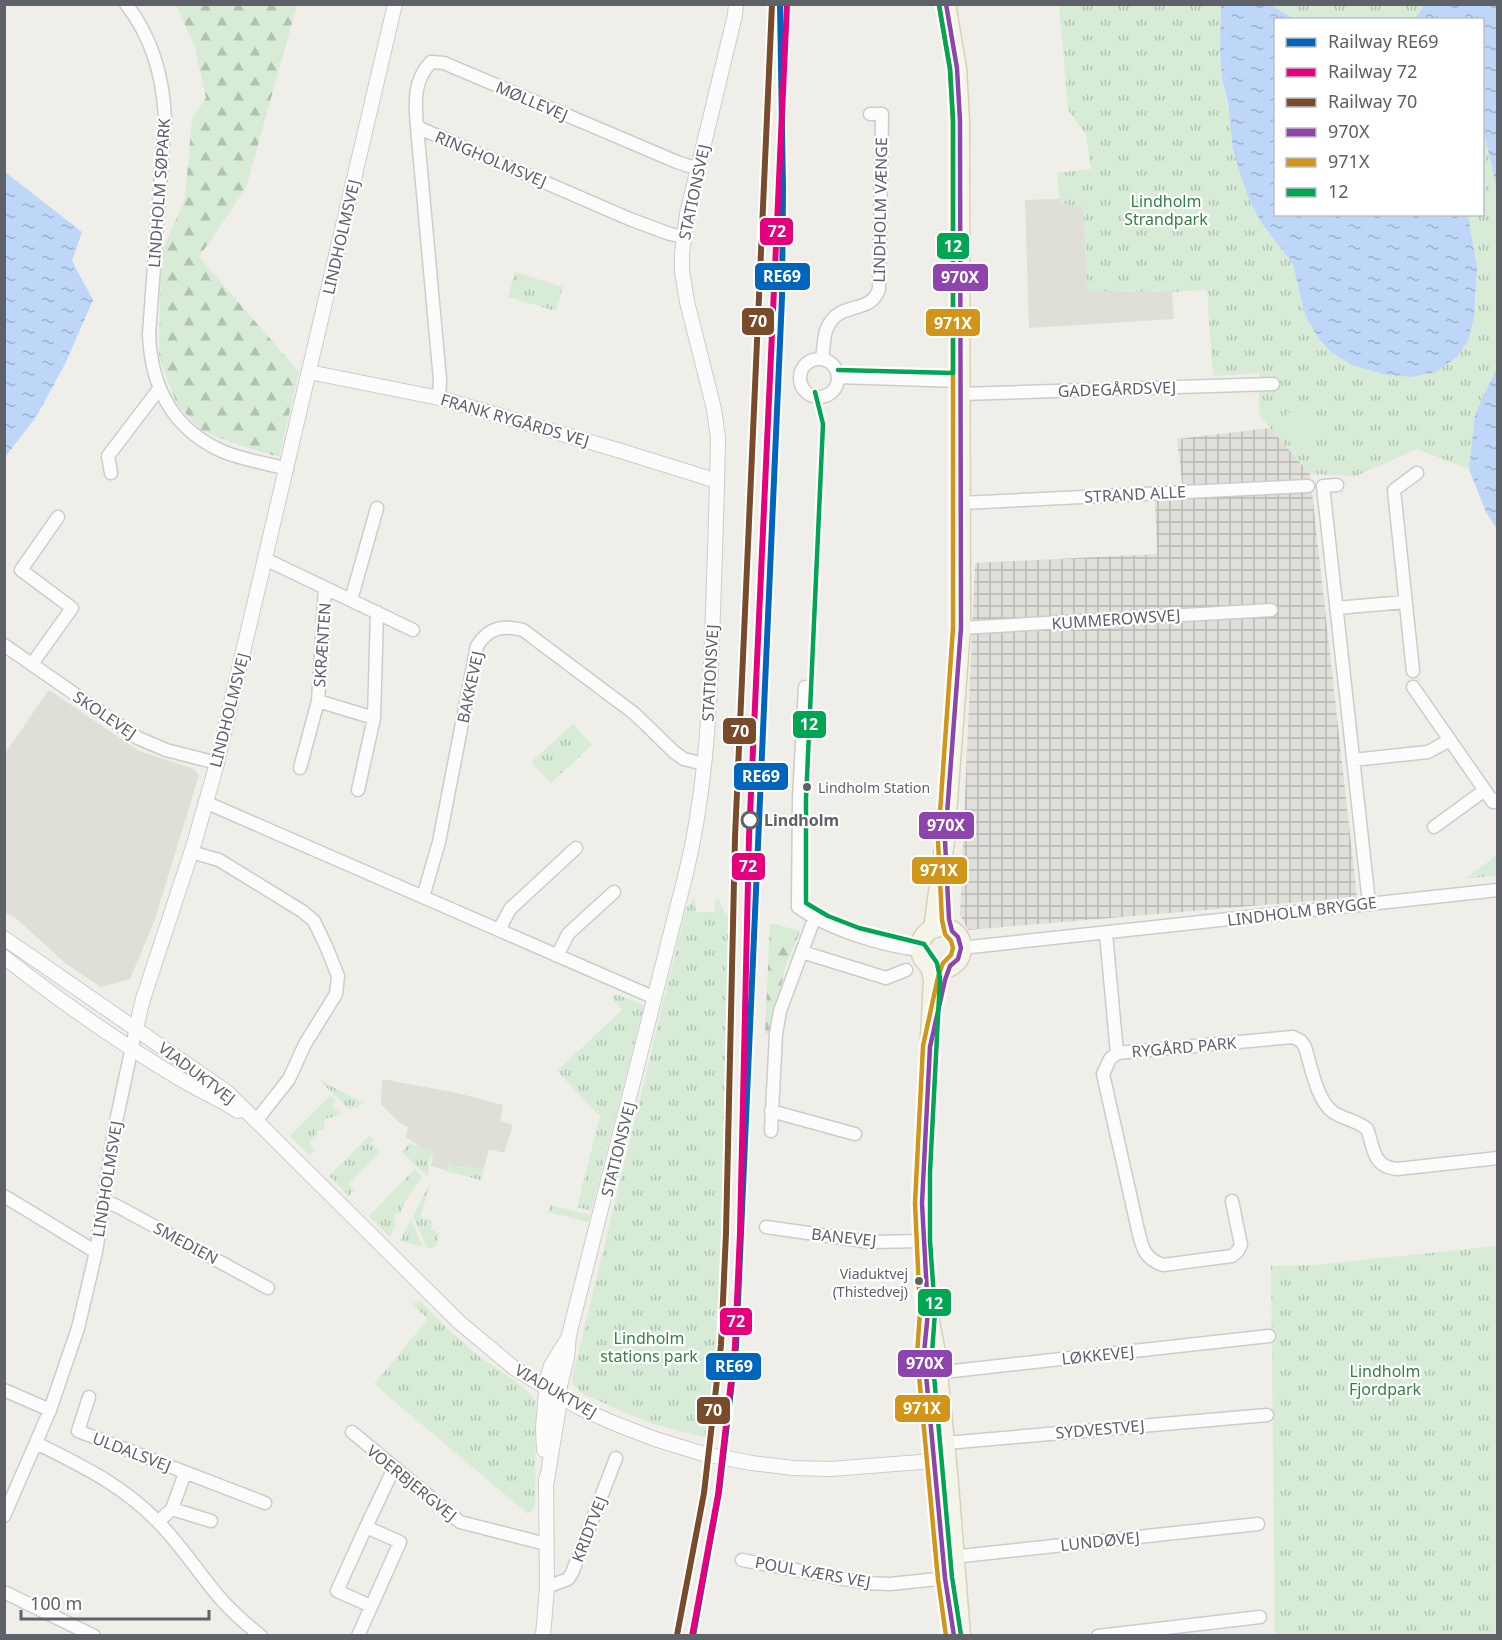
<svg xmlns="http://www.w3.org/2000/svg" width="1502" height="1640" font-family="'Noto Sans',sans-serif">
	<defs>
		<pattern id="industrial-grid" width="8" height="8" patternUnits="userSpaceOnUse" patternTransform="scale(1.5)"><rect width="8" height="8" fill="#e0dfda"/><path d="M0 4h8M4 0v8" fill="none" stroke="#b9b8b5"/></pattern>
		<pattern id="grass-tufts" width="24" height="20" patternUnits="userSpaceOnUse" patternTransform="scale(1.5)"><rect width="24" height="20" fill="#d7ebd7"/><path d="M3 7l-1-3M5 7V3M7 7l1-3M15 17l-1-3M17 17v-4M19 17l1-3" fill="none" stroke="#b2c2b2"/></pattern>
		<pattern id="forest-firs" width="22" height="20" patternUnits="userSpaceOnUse" patternTransform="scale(1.5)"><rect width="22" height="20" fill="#d7ebd7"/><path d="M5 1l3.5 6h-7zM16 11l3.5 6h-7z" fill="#b2c2b2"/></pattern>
		<pattern id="water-ripples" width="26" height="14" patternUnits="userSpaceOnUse" patternTransform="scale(1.5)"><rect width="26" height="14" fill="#bed6f8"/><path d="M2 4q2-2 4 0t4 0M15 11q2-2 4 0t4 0" fill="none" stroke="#9eb1cd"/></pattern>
	</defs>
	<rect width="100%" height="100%" fill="#efeee9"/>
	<path fill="url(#industrial-grid)" d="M1270,428L1310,474L1357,897L968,930L960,915L975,563L1157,554L1155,500L1184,499L1177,439Z"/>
	<path fill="#dfded7" d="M1060,199V203L1083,207L1088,291L1172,292L1174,319L1029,328L1025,200Z
		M49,690L139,751L194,769L199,775L154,922L130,979L101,987L65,963L19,921L5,912V753Z
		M382,1079L457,1093L503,1105L500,1121L513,1125L504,1153L489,1149L481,1180L431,1166L433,1156L406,1137L408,1127L401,1124L381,1104Z"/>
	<path fill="url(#grass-tufts)" d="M1059,5H1221L1220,50L1222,79L1232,128L1233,149L1263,225L1293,264L1305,315L1319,339L1331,352L1352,365L1382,374L1457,357C1486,312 1476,264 1468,215L1482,214L1483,128L1497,190L1498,368L1475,414L1469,469L1417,449L1356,476L1310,474L1259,415V373L1213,376L1207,290L1172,292L1088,291L1083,207L1060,203L1057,173L1091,169L1086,135L1068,110Z
		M1271,5H1424L1417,16L1412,20L1294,19Z
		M515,272L563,287L556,311L508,297Z
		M573,724L592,745L551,783L531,762Z
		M1497,855V875L1465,879Z
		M694,898L696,912H715V899H719L724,912L736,918L713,1440L647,1422L583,1394L573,1385L572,1379L686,909Z
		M615,994L644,1005L591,1211L577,1207L600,1116L557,1071L622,1010L612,998Z
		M318,1079L363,1103L357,1108L353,1107L350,1110Z
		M330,1096L336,1100L333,1103L334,1108L342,1114L325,1119L324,1129L317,1131L316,1138L309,1141L314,1152L309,1155L290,1136Z
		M369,1136L374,1140L371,1143L380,1152L349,1184L354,1190L349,1196L329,1176Z
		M410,1143L428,1151V1148L436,1152L429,1160L428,1177L402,1152Z
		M447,1164L484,1169L481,1180L445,1171Z
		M415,1169L423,1178C416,1184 402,1204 401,1213L394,1214L396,1224L390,1237L369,1216Z
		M431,1182L420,1217L433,1221L431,1230L439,1233L437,1245L431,1249L427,1248L413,1216Z
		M550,1205L590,1215L588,1222L548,1212Z
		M411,1219L423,1247L400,1241Z
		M1497,1246V1635H1275L1271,1266L1314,1265Z
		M419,1300C439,1321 459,1340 481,1358C494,1367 530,1389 536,1401L535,1506L528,1514L374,1384L428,1319L412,1304L414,1302L416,1304Z"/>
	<path fill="url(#forest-firs)" d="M176,5H297L246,188L199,257L299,372L279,457L233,443L201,430L177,404L159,358L161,253L185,199L192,119L206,98L195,47Z
		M770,923L800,931L785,968L770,1035L765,1033Z"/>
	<path fill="#d7ebd7" d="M1282 427a18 18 0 1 1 36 0a18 18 0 1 1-36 0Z"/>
	<path fill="url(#water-ripples)" d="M1221,5H1271L1294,19L1276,20V214L1468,215L1477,268L1474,318L1468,340L1457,357L1436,372L1411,377L1382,374L1352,365L1331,352L1319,339L1305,315L1293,264L1263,225L1250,202L1240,173L1233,149L1228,103L1222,79L1220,50Z
		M1424,5H1497V190L1483,128L1482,20L1412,19L1417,16Z
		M5,172L82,232L72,261L93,300L65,364L36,417L5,457Z
		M1497,368V529L1486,512L1469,469L1475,414Z"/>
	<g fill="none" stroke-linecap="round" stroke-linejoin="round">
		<g stroke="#cccccb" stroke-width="15">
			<path id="minor" d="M126,4C152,37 163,77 165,118L149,334C151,387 173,430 224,452C244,460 266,463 287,469
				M417,127C415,102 413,81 431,62L444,63L677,162L698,169
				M800 378a19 19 0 1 1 38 0a19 19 0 1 1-38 0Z
				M822,359C824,349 823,334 828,326C841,300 871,315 879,289L882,114H870
				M838,377L961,381
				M961,394L1273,384
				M439,398L440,380L417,127L632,220L670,234L684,237
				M111,473L108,456L159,389
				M1337,485L1323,486L1369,903
				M962,503L1308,486
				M265,559L413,630
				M351,600L377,508
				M1336,608L1405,602
				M961,628L1271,610
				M4,645L138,738L166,750L217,763
				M32,664L72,608L21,570L58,517
				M1413,671L1394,490L1417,473
				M805,687L799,799L798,907C828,929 883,946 920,950
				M1413,687L1493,802L1498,799
				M318,701L374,718
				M1353,760L1428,752L1450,740
				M300,768L318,701L325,588
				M358,790L374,718L377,612
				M205,802L655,998
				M1434,827L1485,790
				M191,852L219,860L302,911L314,921L326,946L338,976L336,994L305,1044L289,1079L256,1121
				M423,897L439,842L477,646C489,627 503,625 523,630L635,714L674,752L684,759L704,764
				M499,930L510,909L576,848
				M1106,934L1117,1053
				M961,948L1498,890
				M802,952L886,978L906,970
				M557,956L568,934L614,892
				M771,1111L855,1134
				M771,1131L776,1034L780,1011L814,919
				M4,1196L96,1252
				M103,1201L117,1206L268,1288
				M1232,1201L1241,1245L1237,1252L1232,1256L1163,1265C1145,1259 1142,1248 1138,1230L1103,1074L1110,1059L1117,1053L1293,1037L1301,1041L1305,1047C1311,1066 1317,1101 1333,1112C1344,1120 1357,1120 1367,1129C1374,1147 1372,1167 1397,1169L1498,1158
				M766,1227L871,1242L923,1241
				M926,1374L1269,1336
				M4,1390L50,1410
				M89,1397L78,1431L265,1503
				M352,1432L460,1522L546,1544
				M36,1443C82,1466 123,1485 159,1523C182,1546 199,1574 220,1598C232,1612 246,1624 261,1636
				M934,1444L1267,1415
				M172,1509L211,1521
				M4,1516L50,1410L78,1328L96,1252L114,1131L136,1028
				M158,1522L172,1509L185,1473
				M366,1527L394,1468
				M943,1558L1258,1524
				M742,1560L866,1583L890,1584L957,1577
				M547,1587L568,1579L572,1573L616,1458
				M4,1592L94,1636
				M358,1636L400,1542L366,1527L337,1591L371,1606
				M1098,1636L1260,1617"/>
		</g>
		<g stroke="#cccccb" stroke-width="16">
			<path id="tertiary" d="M309,372L439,398L621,451L717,481
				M4,938L227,1092L459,1322L514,1368L578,1407L611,1422L655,1439L704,1454L752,1463L793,1468L831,1469L946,1460
				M4,957C60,1001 121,1044 182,1080C200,1091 220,1099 238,1111
				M136,1028L143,999L194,844L217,763L395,4
				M544,1450L543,1428L547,1379L551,1366L567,1340
				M546,1486L559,1406L560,1385L567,1358L569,1335L686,873C707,787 710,699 713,611C715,553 717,495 718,438L714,409L687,302L682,271V253L687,214L735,15L736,4
				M543,1636L547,1587L546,1479"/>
		</g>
		<g stroke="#d7d2b7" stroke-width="21">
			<path id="primary" d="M920 948a21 21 0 1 1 42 0a21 21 0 1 1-42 0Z
				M933,929L945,841L961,628L960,121L957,68L946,4
				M930,966L933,980L923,1172V1241L928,1312L936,1352L949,1484L961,1636"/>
		</g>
		<use href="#minor" stroke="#fdfcfc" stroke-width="12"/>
		<use href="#tertiary" stroke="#fdfcfc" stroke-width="14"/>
		<use href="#primary" stroke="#f4f4e9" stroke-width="18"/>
		<g stroke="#fff" stroke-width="9">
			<path id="bus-1" d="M946,4L957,68L960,121L961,628L945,841L949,919L952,931L958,937L961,948L958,959L950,966L945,980L930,1047L922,1203L928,1312L924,1353L945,1578L954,1636"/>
		</g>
		<g stroke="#fff" stroke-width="9">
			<path id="bus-2" d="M939,5L950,69L953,121V628L938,841L942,920L945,934L951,941L953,948L951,955L943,963L938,977L923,1046L915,1203L920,1312L917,1354L938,1579L946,1636"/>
		</g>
		<g stroke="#fff" stroke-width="9">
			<path id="bus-3" d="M838,370L953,373V121L950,69L939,5
				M815,392L823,424L806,799V903L828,916L859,928L924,944L937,963L940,978L930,1172V1241L935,1312L932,1353L952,1577L961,1635"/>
		</g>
		<use href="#bus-1" stroke="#8e44ad" stroke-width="4.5"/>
		<use href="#bus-2" stroke="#d1951a" stroke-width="4.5"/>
		<use href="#bus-3" stroke="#00a651" stroke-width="4.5"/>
		<g stroke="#fff" stroke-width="10">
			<path id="rail-1" d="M693,1636L719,1492L736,1347L782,297L783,189L780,4"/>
		</g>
		<g stroke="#fff" stroke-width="10">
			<path id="rail-2" d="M692,1636L718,1495L735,1346L740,1233L749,837L787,4"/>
		</g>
		<g stroke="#fff" stroke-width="10">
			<path id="rail-3" d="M677,1635L704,1493L721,1345L726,1233L735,837L772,4"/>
		</g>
		<use href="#rail-1" stroke="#0065bd" stroke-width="6"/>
		<use href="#rail-2" stroke="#e5007d" stroke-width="6"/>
		<use href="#rail-3" stroke="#7a4b2a" stroke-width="6"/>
	</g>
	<g fill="#5e6168" stroke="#fff" stroke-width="2">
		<circle cx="807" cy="787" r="5"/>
		<circle cx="919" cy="1281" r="5"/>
	</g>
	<circle fill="#fff" stroke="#5e6168" stroke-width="3" cx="750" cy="820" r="8"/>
	<g text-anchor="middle" stroke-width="4.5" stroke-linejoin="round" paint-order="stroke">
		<g font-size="14" fill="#5e6168" stroke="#fff" text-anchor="start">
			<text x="818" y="793">Lindholm Station</text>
			<text x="908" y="1279" text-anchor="end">Viaduktvej<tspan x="908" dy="18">(Thistedvej)</tspan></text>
		</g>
		<g font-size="16" fill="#5e6168" stroke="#fff">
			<text transform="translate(532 101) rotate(23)" y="6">MØLLEVEJ</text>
			<text transform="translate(491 159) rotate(23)" y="6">RINGHOLMSVEJ</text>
			<text transform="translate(694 192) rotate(-78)" y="6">STATIONSVEJ</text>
			<text transform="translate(159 193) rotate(-86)" y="6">LINDHOLM SØPARK</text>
			<text transform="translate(880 210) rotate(-89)" y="6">LINDHOLM VÆNGE</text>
			<text transform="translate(341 237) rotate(-77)" y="6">LINDHOLMSVEJ</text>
			<text transform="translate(1117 389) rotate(-2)" y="6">GADEGÅRDSVEJ</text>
			<text transform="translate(515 420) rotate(16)" y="6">FRANK RYGÅRDS VEJ</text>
			<text transform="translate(1135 494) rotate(-3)" y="6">STRAND ALLE</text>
			<text transform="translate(1116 619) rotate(-4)" y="6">KUMMEROWSVEJ</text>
			<text transform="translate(322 645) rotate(-86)" y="6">SKRÆNTEN</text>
			<text transform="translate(710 673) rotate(-87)" y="6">STATIONSVEJ</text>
			<text transform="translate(470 687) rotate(-78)" y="6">BAKKEVEJ</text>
			<text transform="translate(229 710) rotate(-76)" y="6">LINDHOLMSVEJ</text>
			<text transform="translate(105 715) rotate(34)" y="6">SKOLEVEJ</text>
			<text transform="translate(1302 911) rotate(-7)" y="6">LINDHOLM BRYGGE</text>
			<text transform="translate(1184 1047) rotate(-5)" y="6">RYGÅRD PARK</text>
			<text transform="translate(197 1073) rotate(37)" y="6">VIADUKTVEJ</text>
			<text transform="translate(618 1149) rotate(-76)" y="6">STATIONSVEJ</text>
			<text transform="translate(107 1179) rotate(-81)" y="6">LINDHOLMSVEJ</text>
			<text transform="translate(844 1237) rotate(6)" y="6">BANEVEJ</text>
			<text transform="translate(186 1243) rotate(28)" y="6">SMEDIEN</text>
			<text transform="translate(1098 1355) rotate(-6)" y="6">LØKKEVEJ</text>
			<text transform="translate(556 1391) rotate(30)" y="6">VIADUKTVEJ</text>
			<text transform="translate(1100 1429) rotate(-5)" y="6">SYDVESTVEJ</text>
			<text transform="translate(132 1452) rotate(21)" y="6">ULDALSVEJ</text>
			<text transform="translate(412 1483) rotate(39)" y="6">VOERBJERGVEJ</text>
			<text transform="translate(589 1529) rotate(-69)" y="6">KRIDTVEJ</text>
			<text transform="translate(1100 1541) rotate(-6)" y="6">LUNDØVEJ</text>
			<text transform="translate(813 1572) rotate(10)" y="6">POUL KÆRS VEJ</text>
		</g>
		<g font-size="16" fill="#328242" stroke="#fff">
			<text x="1166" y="207">Lindholm<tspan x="1166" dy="18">Strandpark</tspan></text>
			<text x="649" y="1344">Lindholm<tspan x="649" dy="18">stations park</tspan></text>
			<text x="1385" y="1377">Lindholm<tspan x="1385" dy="18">Fjordpark</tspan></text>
		</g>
		<g font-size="16" font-weight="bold" fill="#5e6168" stroke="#fff" text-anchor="start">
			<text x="764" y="826">Lindholm</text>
		</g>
	</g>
	<g stroke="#fff" stroke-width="2">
		<rect x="759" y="217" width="35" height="29" rx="6" fill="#e5007d"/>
		<rect x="936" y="232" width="34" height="28" rx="6" fill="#00a651"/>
		<rect x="754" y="262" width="57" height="29" rx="6" fill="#0065bd"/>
		<rect x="932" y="263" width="57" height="29" rx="6" fill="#8e44ad"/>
		<rect x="741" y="307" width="34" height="29" rx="6" fill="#7a4b2a"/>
		<rect x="925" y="308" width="56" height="29" rx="6" fill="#d1951a"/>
		<rect x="792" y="710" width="35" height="29" rx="6" fill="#00a651"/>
		<rect x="722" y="717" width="35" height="28" rx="6" fill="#7a4b2a"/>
		<rect x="733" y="762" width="56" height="29" rx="6" fill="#0065bd"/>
		<rect x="918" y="811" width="57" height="29" rx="6" fill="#8e44ad"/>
		<rect x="731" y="852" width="35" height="29" rx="6" fill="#e5007d"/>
		<rect x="911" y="856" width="57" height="29" rx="6" fill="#d1951a"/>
		<rect x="917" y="1288" width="35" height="29" rx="6" fill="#00a651"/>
		<rect x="719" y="1307" width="34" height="29" rx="6" fill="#e5007d"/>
		<rect x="897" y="1349" width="56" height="29" rx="6" fill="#8e44ad"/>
		<rect x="705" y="1352" width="57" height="29" rx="6" fill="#0065bd"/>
		<rect x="894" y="1394" width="57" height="29" rx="6" fill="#d1951a"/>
		<rect x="696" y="1396" width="35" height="29" rx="6" fill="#7a4b2a"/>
	</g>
	<g font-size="16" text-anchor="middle" font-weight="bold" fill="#fff">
		<text x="777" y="237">72</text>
		<text x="953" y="252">12</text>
		<text x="782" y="282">RE69</text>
		<text x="960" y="283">970X</text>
		<text x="758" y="327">70</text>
		<text x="953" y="329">971X</text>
		<text x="809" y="730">12</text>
		<text x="740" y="737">70</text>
		<text x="761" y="782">RE69</text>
		<text x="946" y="831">970X</text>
		<text x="748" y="872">72</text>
		<text x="939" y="876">971X</text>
		<text x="934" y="1309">12</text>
		<text x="736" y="1327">72</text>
		<text x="925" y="1369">970X</text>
		<text x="734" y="1372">RE69</text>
		<text x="922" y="1414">971X</text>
		<text x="713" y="1416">70</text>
	</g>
	<rect width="1502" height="1640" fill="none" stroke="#5e6168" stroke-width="12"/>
	<rect x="1274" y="18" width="210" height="198" fill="#ffffff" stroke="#bfc0c3" stroke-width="1.5"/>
	<rect x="1286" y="38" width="30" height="9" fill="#0065bd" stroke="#bfc0c3" stroke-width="1.5"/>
	<text x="1328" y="48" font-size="18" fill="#5e6168">Railway RE69</text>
	<rect x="1286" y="68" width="30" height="9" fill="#e5007d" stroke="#bfc0c3" stroke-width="1.5"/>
	<text x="1328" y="78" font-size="18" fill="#5e6168">Railway 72</text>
	<rect x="1286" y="98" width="30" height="9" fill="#7a4b2a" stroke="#bfc0c3" stroke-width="1.5"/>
	<text x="1328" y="108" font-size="18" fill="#5e6168">Railway 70</text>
	<rect x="1286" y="128" width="30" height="9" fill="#8e44ad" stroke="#bfc0c3" stroke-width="1.5"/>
	<text x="1328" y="138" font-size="18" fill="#5e6168">970X</text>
	<rect x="1286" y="158" width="30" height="9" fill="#d1951a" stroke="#bfc0c3" stroke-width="1.5"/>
	<text x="1328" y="168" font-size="18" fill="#5e6168">971X</text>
	<rect x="1286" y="188" width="30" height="9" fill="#00a651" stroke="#bfc0c3" stroke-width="1.5"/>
	<text x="1328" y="198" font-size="18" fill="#5e6168">12</text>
	<path d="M21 1610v9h188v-9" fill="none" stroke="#5e6168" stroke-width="3"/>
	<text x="30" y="1610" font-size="18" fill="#5e6168" stroke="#ffffff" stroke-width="4.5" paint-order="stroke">100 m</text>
</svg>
